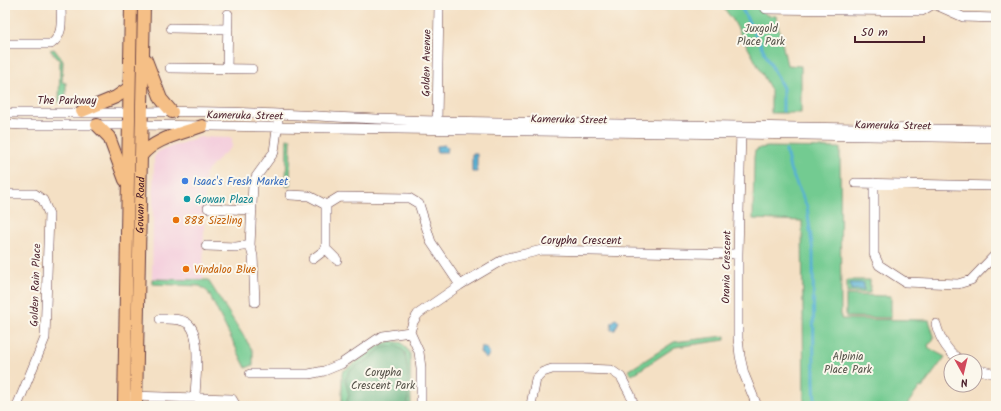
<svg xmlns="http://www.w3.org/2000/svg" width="1001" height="411" font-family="Kalam,sans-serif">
	<rect width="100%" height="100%" fill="#fbf7ec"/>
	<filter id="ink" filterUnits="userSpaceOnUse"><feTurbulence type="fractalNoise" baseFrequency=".025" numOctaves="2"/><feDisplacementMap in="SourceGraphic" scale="8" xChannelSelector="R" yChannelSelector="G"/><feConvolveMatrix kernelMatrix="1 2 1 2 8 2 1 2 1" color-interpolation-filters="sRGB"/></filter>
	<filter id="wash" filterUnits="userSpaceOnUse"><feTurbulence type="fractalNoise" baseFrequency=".012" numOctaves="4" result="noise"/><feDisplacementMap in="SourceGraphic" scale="16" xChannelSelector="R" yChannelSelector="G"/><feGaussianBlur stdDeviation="0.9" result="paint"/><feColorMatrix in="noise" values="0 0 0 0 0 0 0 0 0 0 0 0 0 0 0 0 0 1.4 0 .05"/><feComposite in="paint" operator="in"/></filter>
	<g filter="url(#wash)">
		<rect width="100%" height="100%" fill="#f4e0c4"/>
		<path fill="#f4cfdd" d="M200,137L232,138V147L220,157L205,174L203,280L152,279L154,157L159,151L170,147Z"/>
		<path fill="#73cb91" stroke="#5e755e" d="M721,5H759L766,15L776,16L787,65L801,66V113H771V90L733,20Z
			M54,49L63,61L62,82L66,83V103H59L60,61L50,50Z
			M287,139H291L290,186H286Z
			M768,147L840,148L841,319L929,320L934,336L933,341L928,345L929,348L945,357L922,388L920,387L906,406H804L802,221L753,219L754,157L755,151L760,148Z
			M152,279L208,280L253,351V365L246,368L208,292L200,286L152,284Z
			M847,280H870V293H847Z
			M846,295L891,296V318L846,317Z
			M725,336V340L675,347L632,375L628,371L674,342Z
			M392,341L402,343L410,353L411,406H342V372L382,344Z"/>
		<path fill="#5eaf7b" stroke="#546753" d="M396,345L405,352L408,373V406H345L349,395L345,380L349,371L370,358L381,348Z"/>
		<path fill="#56b1d4" stroke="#506880" d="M445,145L448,148L447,152H436L437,146Z
			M472,154H477V172H472Z
			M850,283H864V290H851Z
			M616,319L619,321L615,330H611L612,322Z
			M481,347H485L490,353L486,359L480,352Z"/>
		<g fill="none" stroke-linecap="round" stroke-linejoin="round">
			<path stroke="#56b1d4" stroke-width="3" d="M740,5L783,88V111
				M786,151L790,169L807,207L813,253L814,380L815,406"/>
		</g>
	</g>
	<g filter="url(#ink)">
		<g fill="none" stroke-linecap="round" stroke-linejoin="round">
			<g stroke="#643c42" stroke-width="10">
				<path id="minor" d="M763,5L766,9L922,11L932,5
					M936,5L963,17L996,18
					M171,28L228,29
					M5,44H51C64,35 61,20 61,5
					M170,68L252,69
					M227,69L228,14
					M142,112C241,109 340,119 438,121C624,125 810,127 996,130
					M5,113H129
					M437,121L439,5
					M5,124L22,125H129
					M142,125L996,138
					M741,129L738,254V338L740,356L744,374L757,406
					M855,183L996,186
					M874,183V254L879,265L905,282L958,284L971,280L996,254
					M5,194H35L43,200L49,214L45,338L17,406
					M290,195L309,196L326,205L339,197L409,198L419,204L431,242L460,285
					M326,205V249L337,260
					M208,208L252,210
					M206,246L236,247L250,245
					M313,259L326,249
					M255,302L253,256L250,245L253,184L256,177L274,152L278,122
					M160,319C168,319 180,318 187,323C203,333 195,381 195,398
					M936,324C940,339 948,353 962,361
					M975,369L996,374
					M250,374H309L324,371L341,364L382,336L410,332
					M130,396L232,399L236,406
					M531,405L536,379L543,372L552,369H583L611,370L621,377L630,394L634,406
					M421,406V368L419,352L410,332L413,322L418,314L460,285L504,259L542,250L738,254"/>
			</g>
			<g stroke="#643c42" stroke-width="14">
				<g id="major">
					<path d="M146,60L161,99L172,112"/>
					<path d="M82,111L116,97L129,88"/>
					<path d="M97,125L109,137L125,180"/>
					<path d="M141,156C155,138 181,134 202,126"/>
					<path d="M124,406L131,5"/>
					<path id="s1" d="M136,406L144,5"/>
				</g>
			</g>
			<use href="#minor" stroke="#fff" stroke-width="9"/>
			<use href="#major" stroke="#f5bf86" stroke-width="12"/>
		</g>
	</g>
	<circle fill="#3f7fe0" stroke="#fbf7ec" stroke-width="1.5" cx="185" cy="181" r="4"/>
	<circle fill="#0f9aa8" stroke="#fbf7ec" stroke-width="1.5" cx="187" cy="199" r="4"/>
	<g fill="#e8710a" stroke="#fbf7ec" stroke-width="1.5">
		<circle cx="176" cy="220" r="4"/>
		<circle cx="186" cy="269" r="4"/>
	</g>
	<g text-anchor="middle" stroke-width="4" stroke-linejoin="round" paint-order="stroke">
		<g font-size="11" fill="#56534a" stroke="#fbf7ec">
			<text x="761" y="32">Juxgold<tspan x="761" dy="13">Place Park</tspan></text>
			<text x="848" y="360">Alpinia<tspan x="848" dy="13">Place Park</tspan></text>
			<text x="383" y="376">Corypha<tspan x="383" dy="13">Crescent Park</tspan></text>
		</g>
		<g font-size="11" fill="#4a1f2b" stroke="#fbf7ec">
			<text transform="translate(426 63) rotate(-89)" y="4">Golden Avenue</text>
			<text x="67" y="104">The Parkway</text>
			<text transform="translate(245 115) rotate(1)" y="4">Kameruka Street</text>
			<text transform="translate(569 119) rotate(1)" y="4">Kameruka Street</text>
			<text transform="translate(893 125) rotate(1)" y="4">Kameruka Street</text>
			<text dy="4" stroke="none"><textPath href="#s1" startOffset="201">Gowan Road</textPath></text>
			<text x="581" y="244">Corypha Crescent</text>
			<text transform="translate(726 267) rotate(-89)" y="4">Orania Crescent</text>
			<text transform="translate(35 285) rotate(-88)" y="4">Golden Rain Place</text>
		</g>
		<g font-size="11" fill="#366cbe" stroke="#fbf7ec" text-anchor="start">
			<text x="193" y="185">Isaac's Fresh Market</text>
		</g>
		<g font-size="11" fill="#0d838f" stroke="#fbf7ec" text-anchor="start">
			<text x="195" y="203">Gowan Plaza</text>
		</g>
		<g font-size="11" fill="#c56008" stroke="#fbf7ec" text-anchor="start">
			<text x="184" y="224">888 Sizzling</text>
			<text x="194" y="273">Vindaloo Blue</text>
		</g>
	</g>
	<rect width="1001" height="411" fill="none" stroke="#fbf7ec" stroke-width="20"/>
	<g transform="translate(963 373) rotate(172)"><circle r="19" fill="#fbf7ec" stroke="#b4a19f"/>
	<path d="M0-3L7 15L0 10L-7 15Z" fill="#d1495b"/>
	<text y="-6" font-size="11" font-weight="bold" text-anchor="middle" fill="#4a1f2b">N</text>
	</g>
	<path d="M855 36v6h69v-6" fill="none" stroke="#4a1f2b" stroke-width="2"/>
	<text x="861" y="36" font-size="12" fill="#4a1f2b" stroke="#fbf7ec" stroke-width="3" paint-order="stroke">50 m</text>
</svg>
